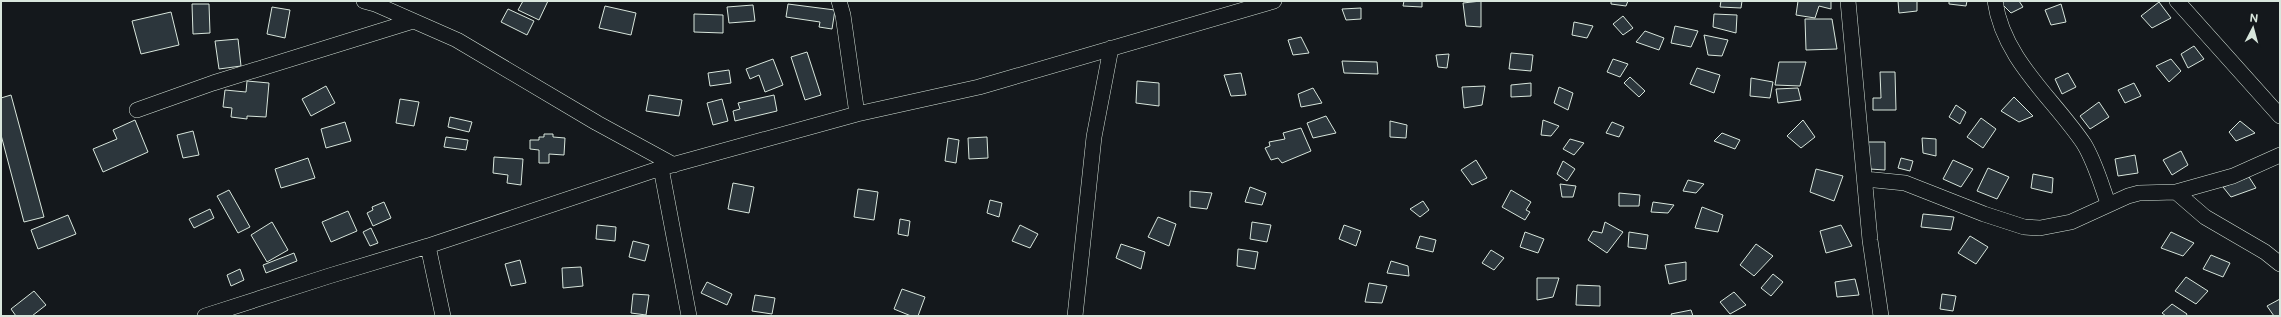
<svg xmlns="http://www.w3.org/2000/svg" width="2281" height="317" font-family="'Public Sans',sans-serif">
	<rect width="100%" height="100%" fill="#14181c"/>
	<path fill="#2c363c" stroke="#d8e6dc" d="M523,1H548L539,20L518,10Z
		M1404,1H1422V7L1403,6Z
		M1481,1V27L1466,26L1463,3Z
		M1611,1H1628L1626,6L1611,4Z
		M1721,1H1742L1741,8L1720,7Z
		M1798,1H1831V9L1819,6L1815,18L1796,15Z
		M1898,1H1917V11L1899,13Z
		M1949,1H1967L1966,6L1949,4Z
		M2005,1H2019L2023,7L2011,13L2001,3Z
		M2159,2L2171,18L2152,28L2141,16Z
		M192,4H209L210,33L193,34Z
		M788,4L835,10L832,29L819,27L820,22L786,17Z
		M2061,4L2066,22L2051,25L2045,10Z
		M753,5L755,21L729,23L727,7Z
		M605,6L636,13L631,35L599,28Z
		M272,7L290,10L285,38L267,34Z
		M1361,8V19L1346,20L1342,9Z
		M508,9L534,21L527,35L501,22Z
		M171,12L179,45L141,54L132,21Z
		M694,14L723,15V33L694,32Z
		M1714,14L1737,15L1736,33L1713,27Z
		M1623,16L1633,28L1623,35L1613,24Z
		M1805,19H1832L1837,49L1806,50Z
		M1574,22L1593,26L1587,38L1572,35Z
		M1675,26L1698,31L1691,47L1671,43Z
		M1645,31L1664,38L1659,50L1636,42Z
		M1704,35L1728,40L1722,56L1708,55Z
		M1301,37L1309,53L1293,55L1288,40Z
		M238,39L241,66L219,69L215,41Z
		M2194,46L2204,59L2188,68L2181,54Z
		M807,52L821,95L805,100L791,57Z
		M1511,53L1533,55L1531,71L1509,69Z
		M1449,54L1447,68L1438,67L1436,55Z
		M773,59L783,85L765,92L759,75L750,79L746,69Z
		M1613,59L1628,64L1620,77L1607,72Z
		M2171,59L2181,71L2169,82L2156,66Z
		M1342,61L1377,62L1378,74L1344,73Z
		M1779,62H1806L1800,86L1775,85Z
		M1697,68L1720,75L1714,93L1690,84Z
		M729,70L731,83L710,86L708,73Z
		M1880,72H1895L1896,110H1873V98H1881Z
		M1241,73L1246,95L1231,96L1224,75Z
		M2068,73L2076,87L2062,94L2055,79Z
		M1630,77L1645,91L1639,97L1624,83Z
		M1751,78L1773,82L1770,98L1750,96Z
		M247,81L269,83L266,117L247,116V119L231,117L232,108L223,107L225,90L246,92Z
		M1137,81L1159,83V106L1136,103Z
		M1531,83V96L1511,97V85Z
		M2134,83L2141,96L2125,103L2118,90Z
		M326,86L335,103L311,116L302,99Z
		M1485,86L1482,105L1464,108L1462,87Z
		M1559,87L1573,93L1568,110L1554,103Z
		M1313,88L1322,103L1301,107L1298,94Z
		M1798,88L1801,100L1778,103L1776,89Z
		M11,95L44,217L24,222L1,135V98Z
		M649,95L682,100L679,116L646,111Z
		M774,95L777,111L735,121L733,111L740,109L738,103Z
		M2014,97L2033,116L2019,122L2001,111Z
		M400,99L419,102L414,126L396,123Z
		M722,99L728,121L713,125L707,103Z
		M2099,102L2109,117L2090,129L2080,116Z
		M1956,105L1966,112L1960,124L1949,117Z
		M1326,116L1336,133L1313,138L1307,123Z
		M450,117L472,122L469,132L448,127Z
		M1981,118L1996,129L1983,148L1967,137Z
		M135,120L148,152L103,172L93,149L117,139L113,130Z
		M1543,120L1559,126L1551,136L1541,135Z
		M1803,120L1815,137L1801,148L1787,136Z
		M1390,121L1407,125L1406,138L1390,137Z
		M2240,121L2255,133L2236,141L2229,132Z
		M345,122L351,141L326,148L321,129Z
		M1612,122L1624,127L1619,137L1606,133Z
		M1301,128L1311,151L1282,163L1278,158L1271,160L1265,148L1270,146L1269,142L1285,139L1283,133Z
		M193,131L199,155L183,158L177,135Z
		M1722,133L1740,140L1735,149L1714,141Z
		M544,134H553V137L565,138L564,155L549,154V163H539V150L530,149V140H539V137H544Z
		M446,137L468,140L466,150L444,147Z
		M987,137L988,158L969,159L968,138Z
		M948,138L959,140L956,163L945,161Z
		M1922,138L1936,139V156L1923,153Z
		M1570,139L1584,143L1574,155L1563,149Z
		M1867,142H1885V170L1870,169Z
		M2181,151L2188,165L2172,175L2163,160Z
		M2135,155L2138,173L2118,176L2115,159Z
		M494,157L523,159L521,185L507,183L508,175L493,173Z
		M308,158L315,178L281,188L275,169Z
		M1901,158L1913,161L1910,171L1898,168Z
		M1476,160L1487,178L1472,185L1461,170Z
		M1953,160L1973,169L1961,187L1943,179Z
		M1563,161L1575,169L1567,181L1557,174Z
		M1988,168L2009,177L1997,199L1977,191Z
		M1816,169L1843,176L1834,201L1810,192Z
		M2033,174L2053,178L2052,193L2031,188Z
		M2249,177L2256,188L2231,197L2223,187Z
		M1688,180L1704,184L1696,193L1683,191Z
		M733,183L754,187L749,213L728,209Z
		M1560,184L1576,186L1573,197H1562Z
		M1250,187L1266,193L1262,205L1245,202Z
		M858,189L878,192L874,220L854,217Z
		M229,190L250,227L238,233L217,196Z
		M1511,190L1531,202L1526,210L1530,212L1525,220L1502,207Z
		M1190,191L1212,193L1207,209L1190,207Z
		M1619,193L1640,195L1639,206H1619Z
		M990,200L1002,203L999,217L987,213Z
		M1423,201L1429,210L1420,217L1410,209Z
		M384,202L391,218L373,226L367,213L373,210L372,207Z
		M1653,202L1674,205L1668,213L1651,212Z
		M1702,207L1723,215L1718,232L1695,228Z
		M210,209L214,218L194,228L189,219Z
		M348,211L357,231L331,242L322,222Z
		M1923,214L1954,217L1951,230L1921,227Z
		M68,215L76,234L38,249L31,230Z
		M1158,217L1176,224L1169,246L1148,237Z
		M900,219L910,221L908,236L898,234Z
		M272,222L288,250L267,262L251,235Z
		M1252,222L1271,225L1267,242L1250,239Z
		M1605,222L1623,232L1607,253L1588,240L1593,231L1602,233Z
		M597,225L616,227L615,241L596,239Z
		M1020,225L1038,234L1030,248L1012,241Z
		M1344,225L1361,231L1356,246L1339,239Z
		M1841,225L1852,246L1826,253L1820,231Z
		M371,228L378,243L370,246L363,232Z
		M1525,232L1544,239L1538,253L1520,247Z
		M1629,232L1648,235L1646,249L1628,247Z
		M2171,232L2194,243L2183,256L2161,248Z
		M1420,236L1436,240L1433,252L1416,248Z
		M1970,236L1988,247L1976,264L1958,253Z
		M633,241L649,245L645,261L629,257Z
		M1121,244L1145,252L1141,269L1116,258Z
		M1756,244L1773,256L1754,276L1740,265Z
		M1238,249L1258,252L1255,269L1237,266Z
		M1491,250L1504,258L1494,270L1482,263Z
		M294,253L297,261L266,273L263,265Z
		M2211,255L2230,263L2223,277L2203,269Z
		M520,260L526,283L511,286L505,264Z
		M1391,261L1408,266L1409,276L1387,273Z
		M1686,262V280L1669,284L1665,265Z
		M581,267L583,286L563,288L562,268Z
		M240,269L244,280L231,286L227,275Z
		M1773,274L1783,282L1771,296L1761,288Z
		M2186,277L2208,291L2196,304L2175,291Z
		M1537,278H1559L1553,297L1537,300Z
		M1855,279L1859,295L1837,297L1835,282Z
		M707,282L732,294L727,305L701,293Z
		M1369,283L1387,286L1382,303L1365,302Z
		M1577,285L1600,286V306L1576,305Z
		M902,289L925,297L918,316H911L894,309Z
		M34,291L46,305L32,316H16L11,309Z
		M1734,292L1746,305L1730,314L1720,302Z
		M633,294L649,295L646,315L631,313Z
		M1942,294L1956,296L1953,311L1940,309Z
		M755,295L775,298L772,314L752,311Z
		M2280,299V316H2274L2267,306Z
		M2172,304L2187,314L2186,316H2166L2162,313Z
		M1691,310L1693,316H1672L1671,314Z"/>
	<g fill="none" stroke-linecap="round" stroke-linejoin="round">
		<g stroke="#d8e6dc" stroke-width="16">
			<path id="minor" d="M364,1L375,4L457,40L597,123L674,165
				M839,1L843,15L857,114
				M1848,1L1870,240L1881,316
				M1995,1C2003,59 2053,98 2084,144C2095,162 2101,184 2108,203
				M2177,1L2280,116
				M137,110L213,83L413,21
				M661,168L689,316
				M1865,179L1905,183L1984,214L2024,227L2040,228L2071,222L2128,196L2139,193L2176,192L2233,176L2280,155
				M2176,192L2205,217L2265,252L2280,264
				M428,246L443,316
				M205,316L329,276L428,246L661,168L857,114L979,87L1274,1
				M1075,316L1094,137L1111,48"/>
		</g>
		<use href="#minor" stroke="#14181c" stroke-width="15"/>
	</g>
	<rect width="2281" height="317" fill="none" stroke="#d8e6dc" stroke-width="4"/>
	<g transform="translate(2253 28) rotate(6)" stroke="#14181c" stroke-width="3" paint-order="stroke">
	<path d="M0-3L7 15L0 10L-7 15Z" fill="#d8e6dc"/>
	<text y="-6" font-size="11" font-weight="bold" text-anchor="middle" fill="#d8e6dc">N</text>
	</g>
</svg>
